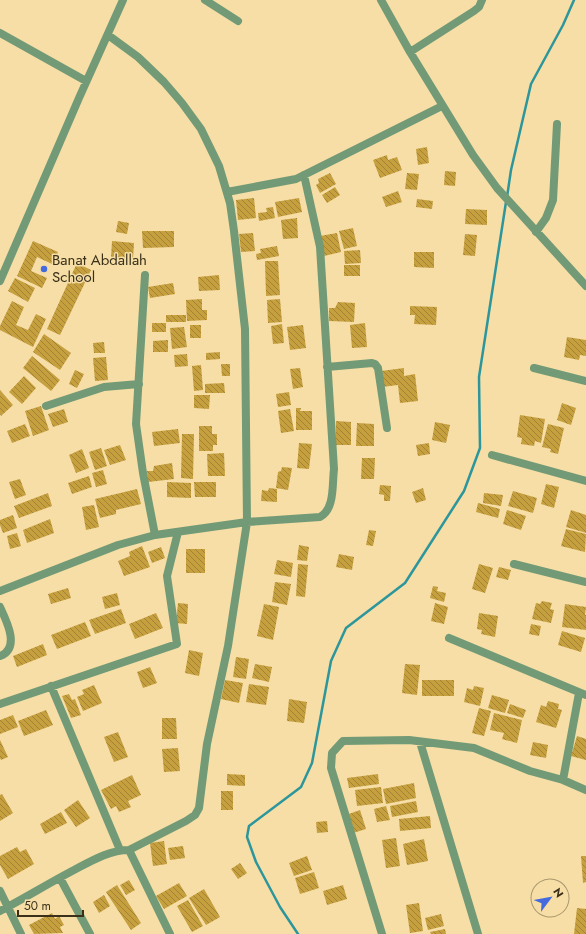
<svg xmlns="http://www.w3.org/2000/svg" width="586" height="934" font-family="Jost,sans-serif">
	<defs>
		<pattern id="building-back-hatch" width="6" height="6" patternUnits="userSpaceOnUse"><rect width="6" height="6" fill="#c6a03f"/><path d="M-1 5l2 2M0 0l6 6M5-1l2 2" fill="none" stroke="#a28334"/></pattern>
	</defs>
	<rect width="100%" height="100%" fill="#f6dea6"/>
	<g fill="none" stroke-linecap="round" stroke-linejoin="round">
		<path stroke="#2c969c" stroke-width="2.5" d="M507,197L511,170L531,84L563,25L574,0
			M298,934L280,907L256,862L247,837L249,826L301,787L312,763L331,661L346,628L405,583L464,491L480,448L479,377L506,202"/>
	</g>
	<path fill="url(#building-back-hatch)" d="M427,147L429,163L418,165L416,149Z
		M387,155L388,160L397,157L402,170L380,178L373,160Z
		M445,171L456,172L455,186L444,185Z
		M330,173L336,184L320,193L316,185L319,183L318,179Z
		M407,173L419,174L417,190L405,189Z
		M335,187L340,195L327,203L322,195Z
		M398,191L402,202L386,207L382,197Z
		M254,198L256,218L238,220L236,200Z
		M299,198L302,212L278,217L275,202Z
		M417,199L433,201L432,209L416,207Z
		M273,207L275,218L259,221L258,213L267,212L266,208Z
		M466,209L487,210V225L465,224Z
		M297,218L298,238L283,239L281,220Z
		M118,221L129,223L127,234L116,232Z
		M353,228L357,246L344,249L339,231Z
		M142,231H174V247L143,248Z
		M253,233L255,251L241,252L239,234Z
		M337,233L341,252L324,256L320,236Z
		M465,234L477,235L475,256L463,255Z
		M33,241L58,252L52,264L37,257L31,271L47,278L42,288L17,276Z
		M112,241L134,243L133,259L111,258Z
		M277,246L279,256L257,260L256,254L261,253L260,249Z
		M360,250L361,263L345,264L344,251Z
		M414,252H434V268L414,267Z
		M265,261H278L280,295L266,296Z
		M77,263L91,270L60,335L47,329Z
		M344,265H360V276H344Z
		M219,275L220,290L199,291L198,277Z
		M15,278L35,288L28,302L8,291Z
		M173,283L175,294L150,298L148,287Z
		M202,299V310H207V320L187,321L186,300Z
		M280,299L282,322L268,323L267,300Z
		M12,301L24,307L16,325L28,330L36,314L46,319L33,347L0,330V326Z
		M338,302L355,303L354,322L329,321V308H335Z
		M410,306L437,307L436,325L414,324L415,315H410Z
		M166,315H186V322H166Z
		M152,323H166V332H152Z
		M365,323L367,347L352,348L350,325Z
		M282,324L284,343L273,344L271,326Z
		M190,325H201V338H190Z
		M303,325L306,348L290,350L287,327Z
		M184,327L187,347L172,349L170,328Z
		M44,334L71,353L60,370L33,352Z
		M567,337L586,340V356L580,355L579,360L564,357Z
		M168,340V352H153V341Z
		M104,342L105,353H94L93,343Z
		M220,352V359L206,360V353Z
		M187,354L188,366L175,367L174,355Z
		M32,356L60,380L51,391L23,368Z
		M106,357L108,380L95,381L93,358Z
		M221,364H230V376H222Z
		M201,365L203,390L194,391L192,366Z
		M300,368L303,387L293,389L290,369Z
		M404,368V376L415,374L418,401L400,403L398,385L382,387L381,371Z
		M75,370L84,374L77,388L69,384Z
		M24,376L36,388L22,404L9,392Z
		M224,383L225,393H205V384Z
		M0,390L13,405L1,416L0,414Z
		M289,392L291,405L278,407L276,394Z
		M194,395H210L209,409L194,408Z
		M562,403L576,408L571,425L557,420Z
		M41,406L49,430L33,436L25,411Z
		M296,408H301L300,411H312V430H296Z
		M64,409L68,422L53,427L48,414Z
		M290,409L294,431L281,433L278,411Z
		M520,415L545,419L541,443L535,441L534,446L521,444L522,438L517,437Z
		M336,421L351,422V445H336Z
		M435,422L450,425L446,443L432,440Z
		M357,423L374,424V446H356Z
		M25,424L30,436L12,443L7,431Z
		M548,424L564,428L558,454L550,452L551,449L542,447Z
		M199,426H212V434H217V445H213V451H199Z
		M178,429L180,443L154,446L152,432Z
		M182,434H194L193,479L181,478Z
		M299,443L312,444L309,469L297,468Z
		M429,443L430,454L418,456L416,445Z
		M120,445L126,460L110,465L104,450Z
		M101,448L107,466L95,470L89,452Z
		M82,449L89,468L76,473L69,455Z
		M224,453L225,476H208L207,454Z
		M362,458H375L374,479H361Z
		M172,463L174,479L148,482L147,471H153L154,466Z
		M282,467L292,468L288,490L276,488L278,472L281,471Z
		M103,470L107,484L96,487L92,473Z
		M89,476L92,487L72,494L68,483Z
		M20,479L26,495L15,499L9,482Z
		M167,482L191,483V498L167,497Z
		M194,482H216V497H195Z
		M546,484L559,487L554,508L541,504Z
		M380,485L391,486L390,501H384V495L379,494Z
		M269,488L277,489V502L261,501L262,490L268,491Z
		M423,488L426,500L416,503L412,492Z
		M137,489L141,504L116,510V514L100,518L95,499Z
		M513,491L537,498L533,513L508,506Z
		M48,493L52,506L19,518L14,506Z
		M484,493L503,495L501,506L483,503Z
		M478,503L500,509L498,518L476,512Z
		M94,505L99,527L86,530L82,507Z
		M507,510L526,516L521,530L503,524Z
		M571,510L586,515V533L566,527Z
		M13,515L17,528L3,533L0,525V520Z
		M50,519L54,533L27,543L23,530Z
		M566,529L586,534L585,552L561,546Z
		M369,530L376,531L373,546L366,545Z
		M17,533L21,546L10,549L7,536Z
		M299,545L309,547L307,561L297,560Z
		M142,546L150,567L124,576L118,561L130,556L129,552Z
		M161,547L165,558L152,563L148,552Z
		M186,549H205V573H186Z
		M339,554L354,557L352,570L336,567Z
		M277,560L293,563L291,577L274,574Z
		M298,564L308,565L305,597L296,596Z
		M479,564L493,568L485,593L472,589Z
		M499,567L511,570L508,580L496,577Z
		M275,582L291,584L287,605L272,602Z
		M433,586L438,587L437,591L446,593L444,602L430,598Z
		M68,588L71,598L51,604L48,594Z
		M117,593L120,605L105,609L102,597Z
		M542,601L552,603L550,609L554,610L551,623L532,619L536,603L540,604Z
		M178,603L188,604L187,624L176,623Z
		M435,603L448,607L444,624L431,621Z
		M264,604L279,607L273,640L257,636Z
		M565,604L586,607L585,615H586V630L562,627Z
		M121,609L126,623L95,634L89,620Z
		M156,613L163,628L135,639L129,624Z
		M479,613L498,616L495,637L481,634L482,630L477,629Z
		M85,622L91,636L57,649L51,635Z
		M531,624L541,626L539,636L529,634Z
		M562,631L585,638L581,652L558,645Z
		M43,644L47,655L17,667L13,656Z
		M189,650L203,653L199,676L185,673Z
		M236,657L249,659L246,679L233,677Z
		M255,664L272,667L269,682L252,678Z
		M405,664L420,665L417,695L402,693Z
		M150,667L157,683L143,688L137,672Z
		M225,680L243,683L239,703L221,699Z
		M422,680H454V696H422Z
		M249,684L269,687L266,705L246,702Z
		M94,685L102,703L83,711L77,697L84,694L82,690Z
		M474,686L484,688L480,706L464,702L467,688L473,690Z
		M69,694L72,700L75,699L81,715L71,718L62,696Z
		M492,695L509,700L505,713L488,708Z
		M289,699L307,702L304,723L287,721Z
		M548,701L559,704L558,709L562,710L556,728L536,722L541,705L546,707Z
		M510,704L526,710L523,718L507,713Z
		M479,708L491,711L484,736L472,733Z
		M46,710L53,725L24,736L18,721Z
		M494,713L522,720L517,743L502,739L504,733L490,730Z
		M13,715L18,727L0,734V720Z
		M162,718H176L177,739H162Z
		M118,732L128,757L114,762L104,737Z
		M577,736L586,739V760L571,756Z
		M0,740L8,757L1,760L0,758Z
		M533,742L548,745L546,758L530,755Z
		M178,748L180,771L164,772L162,749Z
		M227,774L245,775V786L227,785Z
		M378,774L379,784L349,788L347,778Z
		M132,775L141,795L128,801L131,807L119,812L116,806L111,809L101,790Z
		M414,783L416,798L386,804L383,789Z
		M381,787L383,803L357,806L355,790Z
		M221,791H233V810H221Z
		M2,794L13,813L0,821V795Z
		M78,800L90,818L76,827L64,810Z
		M416,801L418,812L392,817L390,806Z
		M386,806L390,820L377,822L374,809Z
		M360,810L366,829L353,833L346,815Z
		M61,812L67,823L45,834L40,824Z
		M430,816L431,828L400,831L399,819Z
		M327,821L328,832L317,833L316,822Z
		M396,838L400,866L386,868L382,840Z
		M424,839L428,861L407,865L403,844Z
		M164,841L167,864L153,866L150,843Z
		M183,846L185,858L170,860L168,848Z
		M17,847L20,852L26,849L34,864L8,879L0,865V856Z
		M307,856L312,870L294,876L289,863Z
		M581,856H586V882L583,883Z
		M240,863L247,873L238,879L231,869Z
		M314,872L319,888L300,894L295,878Z
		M129,880L135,890L126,895L120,885Z
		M179,883L187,896L164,909L156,896Z
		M117,885L141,923L131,930L106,892Z
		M343,885L347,899L327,905L323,891Z
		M204,889L220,917L206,925L189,898Z
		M104,895L110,906L99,913L93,902Z
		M188,900L203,926L192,932L177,906Z
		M419,903L423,931L410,933L406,905Z
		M577,908L586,909V934H574Z
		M52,913L55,919L59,916L64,925L60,927L63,933L34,934L29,925Z
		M441,914L444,926L428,930L425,918Z
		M445,929L446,934H431L430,932Z"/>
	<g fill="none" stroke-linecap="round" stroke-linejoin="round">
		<path stroke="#729a76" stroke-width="8" d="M205,0L238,21
			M381,0L410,52L473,155L497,188L586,286
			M0,33L86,81
			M108,35L138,57L164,82L182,103L201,129L219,166L230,203L234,231L245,329L247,522L228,646L207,744L199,808L195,815L186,821L129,850
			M410,52L474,11L479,7L482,0
			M227,192L296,179L442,106
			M536,232L546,218L553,200L557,124
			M145,275L136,424L143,473L155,535
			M0,281L79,98L123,0
			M327,367L372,363L375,364L378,368L387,428
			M534,368L586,381
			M46,406L104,387L139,384
			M492,455L586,481
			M514,564L586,582
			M0,591L118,545L155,535L247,522L320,517C335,509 332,485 334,469L320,247L304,175
			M0,607C6,620 21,648 0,656
			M449,638L586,695
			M51,686L120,850
			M0,704L177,644L167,576L178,532
			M420,742L478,934
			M563,780L579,693
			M60,878L90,934
			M0,891L21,934
			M0,911C25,898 49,883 74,870C91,861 109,850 129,850L170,934
			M382,934L331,768L332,753L343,741L409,740L474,748L530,771L563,780L586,790"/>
	</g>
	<circle fill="#456add" stroke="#f6dea6" stroke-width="1.5" cx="44" cy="269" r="4"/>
	<g text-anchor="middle" stroke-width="3" stroke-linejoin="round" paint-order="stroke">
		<g font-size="15" fill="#3a301a" stroke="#f6dea6" text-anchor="start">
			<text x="52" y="265">Banat Abdallah<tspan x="52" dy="17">School</tspan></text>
		</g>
	</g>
	<g transform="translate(550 898) rotate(58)"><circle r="19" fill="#f6dea6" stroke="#ab986e"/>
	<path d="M0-3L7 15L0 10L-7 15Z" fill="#456add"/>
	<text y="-6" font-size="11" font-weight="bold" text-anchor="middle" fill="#3a301a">N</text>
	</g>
	<path d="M18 910v6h65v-6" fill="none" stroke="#3a301a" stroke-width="2"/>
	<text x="24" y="910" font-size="12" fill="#3a301a" stroke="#f6dea6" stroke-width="3" paint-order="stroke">50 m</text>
</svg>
